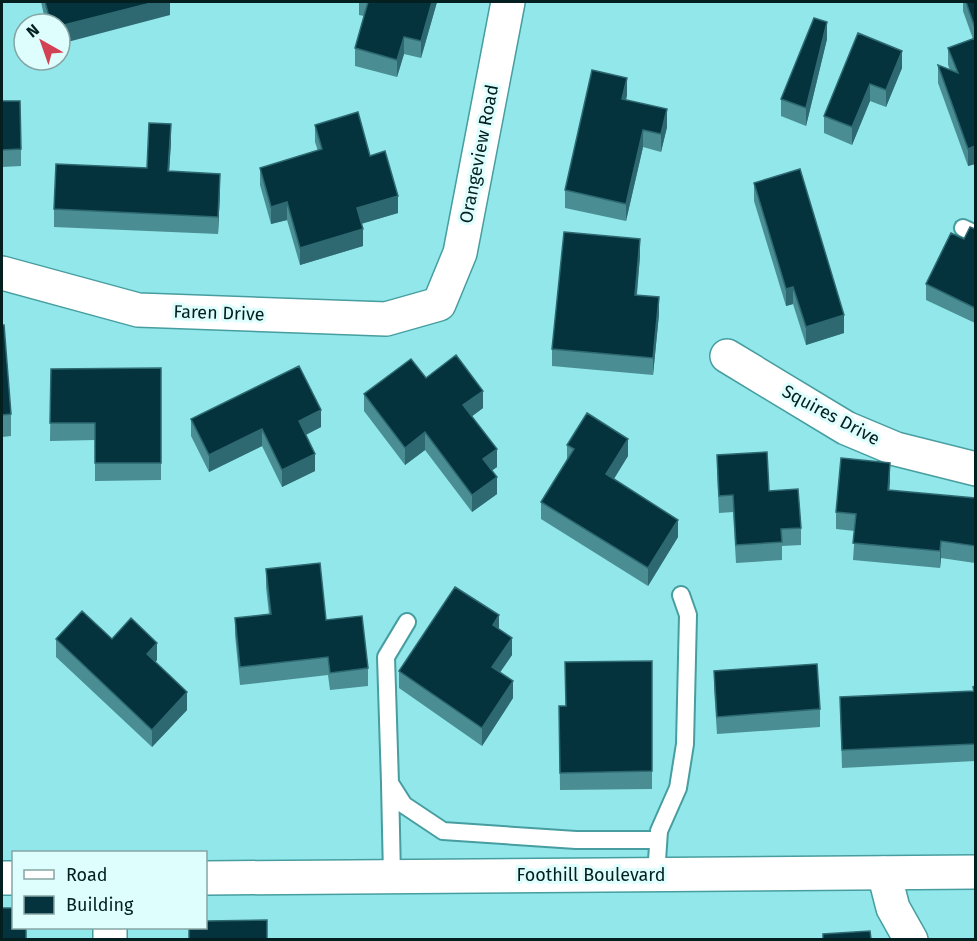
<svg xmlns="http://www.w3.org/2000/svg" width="977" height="941" font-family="'Fira Sans',sans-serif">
	<rect width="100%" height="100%" fill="#91e7e9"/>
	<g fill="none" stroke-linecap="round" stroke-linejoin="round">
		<g stroke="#479d9f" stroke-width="20">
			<path id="service" d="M963,228L976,234
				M407,622L386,657L390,783L404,805L443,831L576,840H658
				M390,784L392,876
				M656,875L659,831L678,788L685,744L688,615L681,595"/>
		</g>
		<g stroke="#479d9f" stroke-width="36">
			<path id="minor" d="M2,273L138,310L386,319L439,304L460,253L508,2
				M727,356L846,428L896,449L976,469
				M884,873L893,908L911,940
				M110,928V940"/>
		</g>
		<g stroke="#479d9f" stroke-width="36">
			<path id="tertiary" d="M2,878H14
				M206,878L976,872"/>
		</g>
		<use href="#service" stroke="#fff" stroke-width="16"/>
		<use href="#minor" stroke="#fff" stroke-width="33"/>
		<use href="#tertiary" stroke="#fff" stroke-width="33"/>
	</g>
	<path fill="#4a8d93" d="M41,2H170V15L60,24H46Z
		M359,2H437L421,58L404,54L397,77L355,66V48L364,16L359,15Z
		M963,2H975V164L968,166L938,83V65L950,70L948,65V48L973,39L963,11Z
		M858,33L902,68L886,107L870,101L852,145L824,133V116Z
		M827,39L806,126L781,116V99Z
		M627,95L626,100L667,127L661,152L643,147L626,221L565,208V190Z
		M2,101L21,149V166L2,167Z
		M315,125L370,156L398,213L361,224L363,246L300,265L287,220L271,224L260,185V168L318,151L315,142Z
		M171,142L169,171L220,191L218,234L54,227V209L147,168Z
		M754,183L844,333L806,345L793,304L786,306L754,201Z
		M975,229V323L926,300V284L964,239Z
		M640,256L637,295L659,314L653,375L552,366V349Z
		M2,325L11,414V436L2,437Z
		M161,368V480L95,481V440L50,441L51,369Z
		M426,378L483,408L472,416L497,467L492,470L497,494L472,512L425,450L405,465L364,411V394Z
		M191,419L321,427L306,435L315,471L282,487L262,446L209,472L191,436Z
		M567,445L628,456L613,479L678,537L648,586L541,519V502L567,460Z
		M717,455L769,491L801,528V545L782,546V560L736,563L733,512L719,513L717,472Z
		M890,480L889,491L975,498V563L941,558L940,568L853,560L855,531L836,529V512Z
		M266,569L326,620L368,668V686L330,690L328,675L240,685L235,635V618L269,614L266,587Z
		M499,629L512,655L500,672L513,698L482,746L399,688V671Z
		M56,639H112L157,660L155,662L187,710L152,747L56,657Z
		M652,661V789L560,790L559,706H566Z
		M714,671L820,709V727L717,734L714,688Z
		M975,686V761L842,768L840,697L973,691Z
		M975,925V939H974V926Z"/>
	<path fill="#2e6971" d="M155,2H170V15L60,44V26Z
		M432,2H437L421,58V41Z
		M827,22V39L806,126V108Z
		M404,37V54L397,77V60Z
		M902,51V68L886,107V90Z
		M627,78V95L622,116V99Z
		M870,84V101L852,145V127Z
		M667,109V127L661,152V134Z
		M171,124V142L168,189V171Z
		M643,130V147L626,221V204Z
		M975,146V164L968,166V149Z
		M220,174V191L218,234V217Z
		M398,196V213L357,225V208Z
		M287,202V220L271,224V207Z
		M363,229V246L300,265V248Z
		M640,239V256L635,312V295Z
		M793,287V304L786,306V289Z
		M659,297V314L653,375V358Z
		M844,315V333L806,345V327Z
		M483,391V408L463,423V405Z
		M321,410V427L299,438V421Z
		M262,429V446L209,472V455Z
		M425,432V450L405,465V448Z
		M628,439V456L606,492V474Z
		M497,449V467L483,477V459Z
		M315,454V471L282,487V470Z
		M890,463V480L888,508V490Z
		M497,477V494L472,512V495Z
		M678,520V537L648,586V568Z
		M941,541V558L940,568V551Z
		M499,615V633L493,625Z
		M512,638V655L492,684V667Z
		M157,643V660L147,671V654Z
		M513,681V698L482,746V728Z
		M187,692V710L152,747V730Z"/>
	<path fill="#04333d" stroke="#2e6971" stroke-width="1.5" d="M45,2H155L60,26V24H51Z
		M368,2H432L421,41L404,37L397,60L355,48Z
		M966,2H975V28Z
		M814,18L827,22L806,108L781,99Z
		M858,33L902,51L886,90L870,84L852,127L824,116Z
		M975,38V146L968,149L938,65L958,73L948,48Z
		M592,70L627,78L622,99L667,109L661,134L643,130L626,204L565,190Z
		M2,101H20L21,149L2,150Z
		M358,112L370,156L385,151L398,196L357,208L363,229L300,248L287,202L271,207L260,168L322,149L315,125Z
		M149,123L171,124L168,171L220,174L218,217L54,209L56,164L147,168Z
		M800,169L844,315L806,327L793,287L786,289L754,183Z
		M970,227L975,229V308L926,284L951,233L964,239Z
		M564,232L640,239L635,295L659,297L653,358L552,349Z
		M2,325H4L11,414L2,415Z
		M456,355L483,391L463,405L497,449L483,459L497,477L472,495L425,432L405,448L364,394L411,359L426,378Z
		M299,366L321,410L299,421L315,454L282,470L262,429L209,455L191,419Z
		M161,368V463H95V423H50L51,369Z
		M587,413L628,439L606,474L678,520L648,568L541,502L574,449L567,445Z
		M767,452L769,491L798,489L801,528L781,529L782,542L736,545L733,495L719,496L717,455Z
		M841,458L890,463L888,490L975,498V546L941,541L940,551L853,543L856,514L836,512Z
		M320,563L326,620L362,616L368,668L330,673L328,657L240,667L235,618L271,614L266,569Z
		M455,587L499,615L493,625L512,638L492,667L513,681L482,728L399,671Z
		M82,611L112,639L131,618L157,643L147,654L187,692L152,730L56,639Z
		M652,661V771L560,773L559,706H566L565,662Z
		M817,664L820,709L717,717L714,671Z
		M975,686V744L842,750L840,697L974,691L973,687Z
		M2,908H14V927H26V939H2Z
		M267,920V939H189V927H206V921Z
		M870,931L871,939H823V934Z"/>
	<g text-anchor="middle" stroke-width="6" stroke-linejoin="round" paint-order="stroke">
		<g font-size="18" fill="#031f1f" stroke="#defefe">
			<text transform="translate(479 154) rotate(-79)" y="6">Orangeview Road</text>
			<text transform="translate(219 313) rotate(2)" y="6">Faren Drive</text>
			<text transform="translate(831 415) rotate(28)" y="6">Squires Drive</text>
			<text x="591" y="881">Foothill Boulevard</text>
		</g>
	</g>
	<rect width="977" height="941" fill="none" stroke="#031f1f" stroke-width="6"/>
	<rect x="12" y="851" width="195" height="78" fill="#defefe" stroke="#86a5a5" stroke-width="1.5"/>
	<rect x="24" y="870" width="30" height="9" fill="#ffffff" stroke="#86a5a5" stroke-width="1.5"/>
	<text x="66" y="881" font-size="18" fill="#031f1f">Road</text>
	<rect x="24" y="896" width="30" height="18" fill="#04333d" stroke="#86a5a5" stroke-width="1.5"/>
	<text x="66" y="911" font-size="18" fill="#031f1f">Building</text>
	<g transform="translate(42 42) rotate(320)"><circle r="28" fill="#defefe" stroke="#86a5a5" stroke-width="1.5"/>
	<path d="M0-4.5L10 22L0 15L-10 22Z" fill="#d24254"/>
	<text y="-9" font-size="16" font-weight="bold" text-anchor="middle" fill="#031f1f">N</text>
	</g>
</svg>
